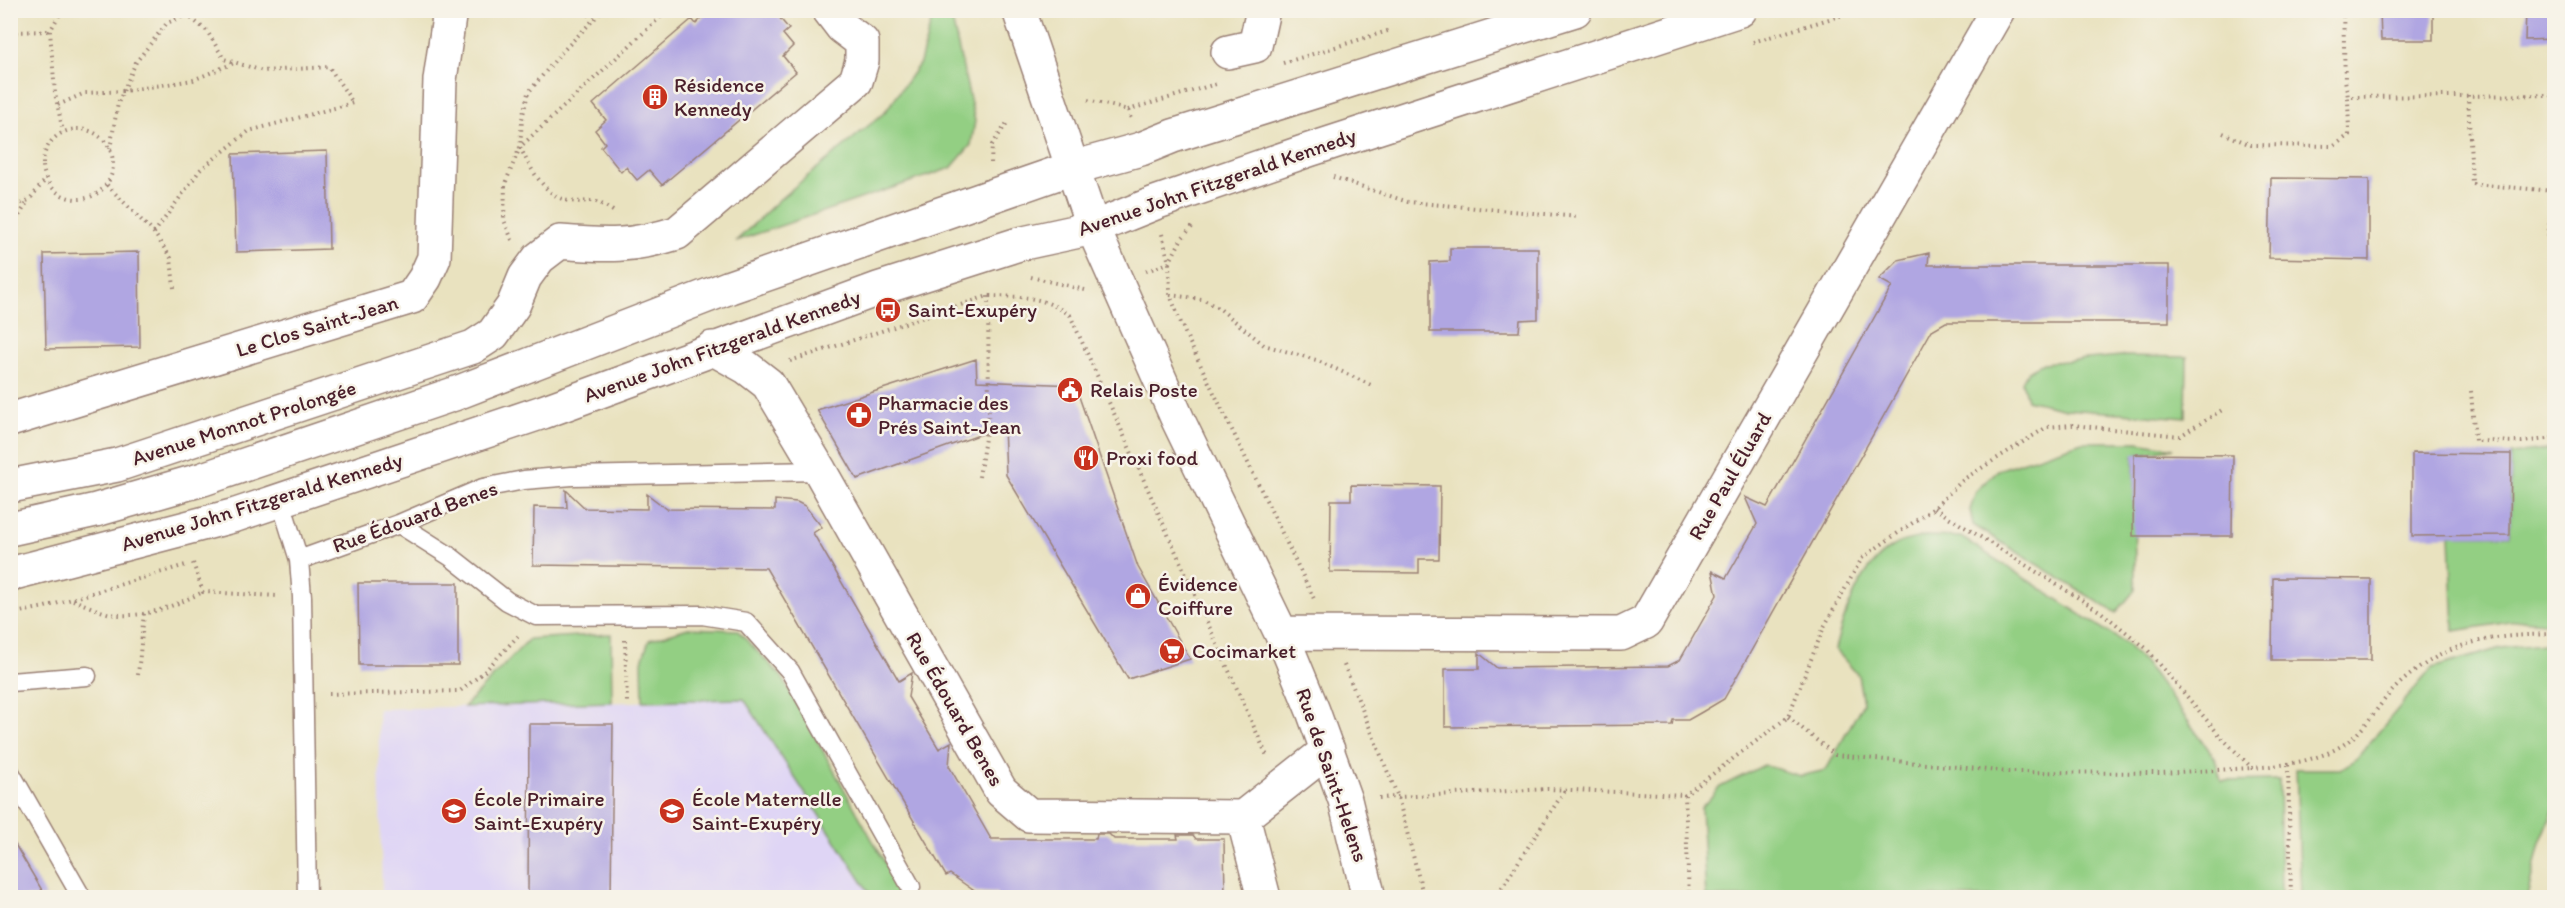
<svg xmlns="http://www.w3.org/2000/svg" width="2565" height="908" font-family="Itim,sans-serif">
	<rect width="100%" height="100%" fill="#f7f3e8"/>
	<filter id="ink" filterUnits="userSpaceOnUse"><feTurbulence type="fractalNoise" baseFrequency=".0167" numOctaves="2"/><feDisplacementMap in="SourceGraphic" scale="12" xChannelSelector="R" yChannelSelector="G"/><feConvolveMatrix kernelMatrix="1 2 1 2 8 2 1 2 1" color-interpolation-filters="sRGB"/></filter>
	<filter id="wash" filterUnits="userSpaceOnUse"><feTurbulence type="fractalNoise" baseFrequency=".008" numOctaves="4" result="noise"/><feDisplacementMap in="SourceGraphic" scale="24" xChannelSelector="R" yChannelSelector="G"/><feGaussianBlur stdDeviation="1.35" result="paint"/><feColorMatrix in="noise" values="0 0 0 0 0 0 0 0 0 0 0 0 0 0 0 0 0 1.4 0 .05"/><feComposite in="paint" operator="in"/></filter>
	<g filter="url(#wash)">
		<rect width="100%" height="100%" fill="#e9e2bf"/>
		<path fill="#dfd5f5" d="M744,699L872,897H382L378,709Z"/>
		<path fill="#93cf83" stroke="#6e7757" stroke-width="1.5" d="M934,11H950L975,121L971,145L951,168L736,241L780,199L885,112L920,63Z
			M2121,356L2187,357L2186,418L2066,409L2027,400L2022,382L2028,371L2043,363Z
			M2082,442H2138L2174,448L2134,455L2135,590L2116,613L1973,525L1970,510L1976,491L1998,470Z
			M2554,449V623L2522,620L2454,631L2450,535H2510L2511,454Z
			M1925,536L1961,537L2125,643L2152,672L2215,758L2221,781L2279,780L2281,897H1706L1701,808L1720,787L1764,765L1800,776L1826,770L1863,703L1858,675L1835,649C1844,613 1860,566 1894,546C1902,540 1915,539 1925,536Z
			M688,628L737,630L782,677L904,897H872L744,699L643,701L642,661L649,640Z
			M611,634L612,702L464,707L529,639Z
			M2554,643V809L2540,843L2527,897H2301L2296,769H2341L2357,758L2432,668L2501,648Z"/>
		<g id="blocks">
			<path fill="#b0a6e2" d="M710,10H773L789,29L783,34L793,46L783,56L796,72L662,185L649,170L637,180L626,167L621,172L601,147L605,143L595,130L606,120L593,104L692,19L696,24Z
				M2380,10H2433V40H2381Z
				M2526,10H2554V39L2525,40Z
				M327,151L329,249L236,252L233,154Z
				M2271,178L2369,179V260L2269,258Z
				M1450,248H1538V319L1520,320L1519,332H1430V262L1450,261Z
				M139,252L140,347L46,349L44,254Z
				M1929,253L1928,265H2169V322H1946L1932,330L1724,699L1702,712L1688,720H1673L1672,725L1445,727V669H1479V653L1497,668L1668,666L1680,660L1717,595L1712,571L1726,578L1757,524L1745,497L1767,507L1892,286L1879,279L1898,260Z
				M976,359L977,381L1075,385L1138,567L1190,659L1128,679L1006,475L1004,426L857,479L817,410Z
				M2412,453L2511,454L2510,535L2412,536Z
				M2134,454L2233,455L2232,536H2133Z
				M1351,485L1440,486L1439,559H1419V573L1330,572L1331,500H1351Z
				M566,490L585,508L647,509V494L667,509L775,510V500L797,502L805,506L822,527L813,533L899,681L912,673L908,697L939,749L951,742L949,766L991,839H1096L1097,834H1109L1114,839H1178L1177,835H1193L1196,839H1224L1225,897H997V893L976,892L950,874L946,876L766,568L533,565L534,507L567,508Z
				M2273,578L2371,579V660H2272Z
				M358,583H458V665H359Z
				M529,724H613L611,897H528Z
				M10,836L46,897H10Z"/>
		</g>
	</g>
	<g filter="url(#ink)">
		<use href="#blocks" fill-opacity="0" stroke="#9a8075" stroke-width="1.5"/>
		<g fill="none" stroke-linecap="round" stroke-linejoin="round">
			<g stroke="#9a8075" stroke-width="21">
				<path id="lane" d="M280,499L299,560L302,597L307,898
					M399,524L451,557L507,601L536,616L702,615L746,622L790,671L911,887
					M299,560L399,524L483,488L524,480L572,476L820,471
					M10,682L87,676
					M10,772L82,898"/>
			</g>
			<g stroke="#9a8075" stroke-width="36">
				<path id="street" d="M1019,10L1093,228L1178,420L1281,633L1313,711L1345,800L1369,898
					M1228,52L1255,46L1263,10
					M712,348L746,367L768,384L820,471L1001,791L1029,815L1243,817L1328,750
					M10,420L412,297L425,278L434,258L440,80L450,10
					M10,486L117,465L473,347L493,334L513,306L525,277L539,258L560,242C606,246 632,247 677,233L856,81L862,61V42L842,27L829,10
					M1281,633L1621,634L1646,622L1998,10
					M1243,817L1264,898"/>
			</g>
			<g stroke="#9a8075" stroke-width="36">
				<path id="secondary" d="M10,529L96,510L203,479L454,394L730,287L1072,168L1141,149L1173,136L1575,10
					M10,574L236,515L543,412L878,289L1019,244L1093,228L1155,203L1309,150L1740,10"/>
			</g>
			<path stroke="#9a8075" stroke-width="4" stroke-dasharray="1.5 4.5" stroke-linecap="butt" d="M62,10L50,31L55,93L63,132
				M585,10L593,19
				M2343,10L2345,80L2348,97
				M10,32L50,31
				M1753,42L1859,10
				M1283,63L1391,30
				M2468,95L2472,184L2554,191
				M1088,100L1128,110L1131,119
				M58,105L85,93L124,91L193,80L234,63
				M1128,110L1216,84
				M43 164a35 35 0 1 1 70 0a35 35 0 1 1-70 0Z
				M2223,133L2251,145L2334,146L2349,135L2348,97L2554,95
				M110,149L118,103L136,62L167,23L198,10
				M991,163L992,145L1007,123
				M1333,177L1408,202L1579,217
				M107,185L154,233L171,258L174,288
				M2554,206C2546,224 2547,262 2554,280
				M10,208L29,200L46,179
				M613,211C589,195 592,204 569,201C545,197 529,166 520,147L668,10
				M10,231L28,201
				M154,233L200,170L249,131L353,103L329,67L263,71L224,59L207,31L187,15
				M1162,234L1169,263L1170,295L1185,333L1315,601
				M512,240L504,220L505,184L520,147L522,119L528,93L561,53L603,10
				M1146,271L1169,263L1182,238L1192,227
				M1031,277L1085,290
				M1170,295L1202,299L1220,309L1264,345L1316,360L1371,385
				M790,361L988,296C1023,297 1040,295 1070,315L1267,756
				M2471,391L2475,441L2522,442L2554,438
				M979,477L989,412L988,296
				M1934,508L2101,612L2146,648L2221,737L2252,768C2286,765 2325,761 2352,738C2368,725 2379,704 2394,689C2404,679 2418,668 2430,661C2467,637 2512,635 2554,634
				M193,563L203,592L277,596
				M73,600C87,605 103,614 118,615C150,617 175,605 203,592
				M10,614L45,607L189,564
				M625,640L627,702
				M1344,665L1398,797L1424,898
				M138,675L144,613
				M329,694L460,691L483,673L518,636
				M1788,717L1835,755L2008,772L2161,773L2252,768
				M2288,765L2291,898
				M1379,798L1548,789L1685,795
				M1495,898L1565,790
				M1689,898L1685,795L1788,717L1824,627L1862,558L1934,508L1964,479L2047,427L2072,425L2180,436L2222,410
				M2542,898L2554,880"/>
			<use href="#lane" stroke="#fff" stroke-width="18"/>
			<use href="#street" stroke="#fff" stroke-width="33"/>
			<use href="#secondary" stroke="#fff" stroke-width="33"/>
		</g>
	</g>
	<defs>
		<g id="building-disc" transform="scale(1.35)"><circle r="9.5" fill="#c8321e" stroke="#f7f3e8"/><path d="M-4-6H4V6H1V3H-1V6H-4ZM-2.5-4.3h1.7v1.8h-1.7ZM.8-4.3h1.7v1.8H.8ZM-2.5-1h1.7V.8h-1.7ZM.8-1h1.7V.8H.8Z" fill="#fff"/></g>
		<g id="bus-disc" transform="scale(1.35)"><circle r="9.5" fill="#c8321e" stroke="#f7f3e8"/><path d="M-5-6H5V4H4V6H2V4H-2V6H-4V4H-5ZM-3.5-4V0h7V-4ZM-3.5 1.2v1.5H-2V1.2ZM2 1.2v1.5H3.5V1.2Z" fill="#fff"/></g>
		<g id="civic-disc" transform="scale(1.35)"><circle r="9.5" fill="#c8321e" stroke="#f7f3e8"/><path d="M-.6-6.5H3V-4.5H.6V-3L4-1V1h2V6H-6V1h2V-1L-.6-3ZM-1.2 2.5V6h2.4V2.5Z" fill="#fff"/></g>
		<g id="pharmacy-disc" transform="scale(1.35)"><circle r="9.5" fill="#c8321e" stroke="#f7f3e8"/><path d="M-2-6h4v4h4v4h-4v4h-4v-4h-4v-4h4Z" fill="#fff"/></g>
		<g id="restaurant-disc" transform="scale(1.35)"><circle r="9.5" fill="#c8321e" stroke="#f7f3e8"/><path d="M-5-6h1v4h1v-4h1v4h1v-4h1v5L-1.5 .5V6h-2V.5L-5-1ZM5-6V6H3V1.5H1.5Q1.5-4 5-6Z" fill="#fff"/></g>
		<g id="shop-disc" transform="scale(1.35)"><circle r="9.5" fill="#c8321e" stroke="#f7f3e8"/><path d="M-5-2.5h2.3a2.7 3.5 0 0 1 5.4 0H5L5.5 6h-11ZM-1.5-2.5h3a1.5 2.3 0 0 0-3 0Z" fill="#fff"/></g>
		<g id="supermarket-disc" transform="scale(1.35)"><circle r="9.5" fill="#c8321e" stroke="#f7f3e8"/><path d="M-6-5.5h2.5l.6 2H6L4.5 2H-2.5L-4.4-4H-6ZM-1.5 3.2a1.3 1.3 0 1 0 .1 0ZM3 3.2a1.3 1.3 0 1 0 .1 0Z" fill="#fff"/></g>
		<g id="school-disc" transform="scale(1.35)"><circle r="9.5" fill="#c8321e" stroke="#f7f3e8"/><path d="M0-5L7-2L0 1L-7-2ZM-4 1L0 2.5L4 1V4Q0 6-4 4Z" fill="#fff"/></g>
	</defs>
	<g fill-rule="evenodd">
		<use href="#building-disc" x="655" y="97"/>
		<use href="#bus-disc" x="888" y="310"/>
		<use href="#civic-disc" x="1070" y="390"/>
		<use href="#pharmacy-disc" x="859" y="415"/>
		<use href="#restaurant-disc" x="1086" y="458"/>
		<use href="#shop-disc" x="1138" y="596"/>
		<use href="#supermarket-disc" x="1172" y="651"/>
		<use href="#school-disc" x="454" y="811"/>
		<use href="#school-disc" x="672" y="811"/>
	</g>
	<g text-anchor="middle" stroke-width="5" stroke-linejoin="round" paint-order="stroke">
		<g font-size="21" fill="#4a1f2b" stroke="#f7f3e8" text-anchor="start">
			<text x="674" y="92">Résidence<tspan x="674" dy="24">Kennedy</tspan></text>
			<text x="908" y="317">Saint-Exupéry</text>
			<text x="1090" y="397">Relais Poste</text>
			<text x="878" y="410">Pharmacie des<tspan x="878" dy="24">Prés Saint-Jean</tspan></text>
			<text x="1106" y="465">Proxi food</text>
			<text x="1158" y="591">Évidence<tspan x="1158" dy="24">Coiffure</tspan></text>
			<text x="1192" y="658">Cocimarket</text>
			<text x="474" y="806">École Primaire<tspan x="474" dy="24">Saint-Exupéry</tspan></text>
			<text x="692" y="806">École Maternelle<tspan x="692" dy="24">Saint-Exupéry</tspan></text>
		</g>
		<g font-size="21" fill="#4a1f2b" stroke="#f7f3e8">
			<text transform="translate(1217 182) rotate(-19)" y="7">Avenue John Fitzgerald Kennedy</text>
			<text transform="translate(317 326) rotate(-17)" y="7">Le Clos Saint-Jean</text>
			<text transform="translate(722 346) rotate(-20)" y="7">Avenue John Fitzgerald Kennedy</text>
			<text transform="translate(244 423) rotate(-18)" y="7">Avenue Monnot Prolongée</text>
			<text transform="translate(1730 476) rotate(-60)" y="7">Rue Paul Éluard</text>
			<text transform="translate(262 502) rotate(-17)" y="7">Avenue John Fitzgerald Kennedy</text>
			<text transform="translate(415 517) rotate(-20)" y="7">Rue Édouard Benes</text>
			<text transform="translate(955 709) rotate(60)" y="7">Rue Édouard Benes</text>
			<text transform="translate(1332 775) rotate(71)" y="7">Rue de Saint-Helens</text>
		</g>
	</g>
	<rect width="2565" height="908" fill="none" stroke="#f7f3e8" stroke-width="36"/>
</svg>
